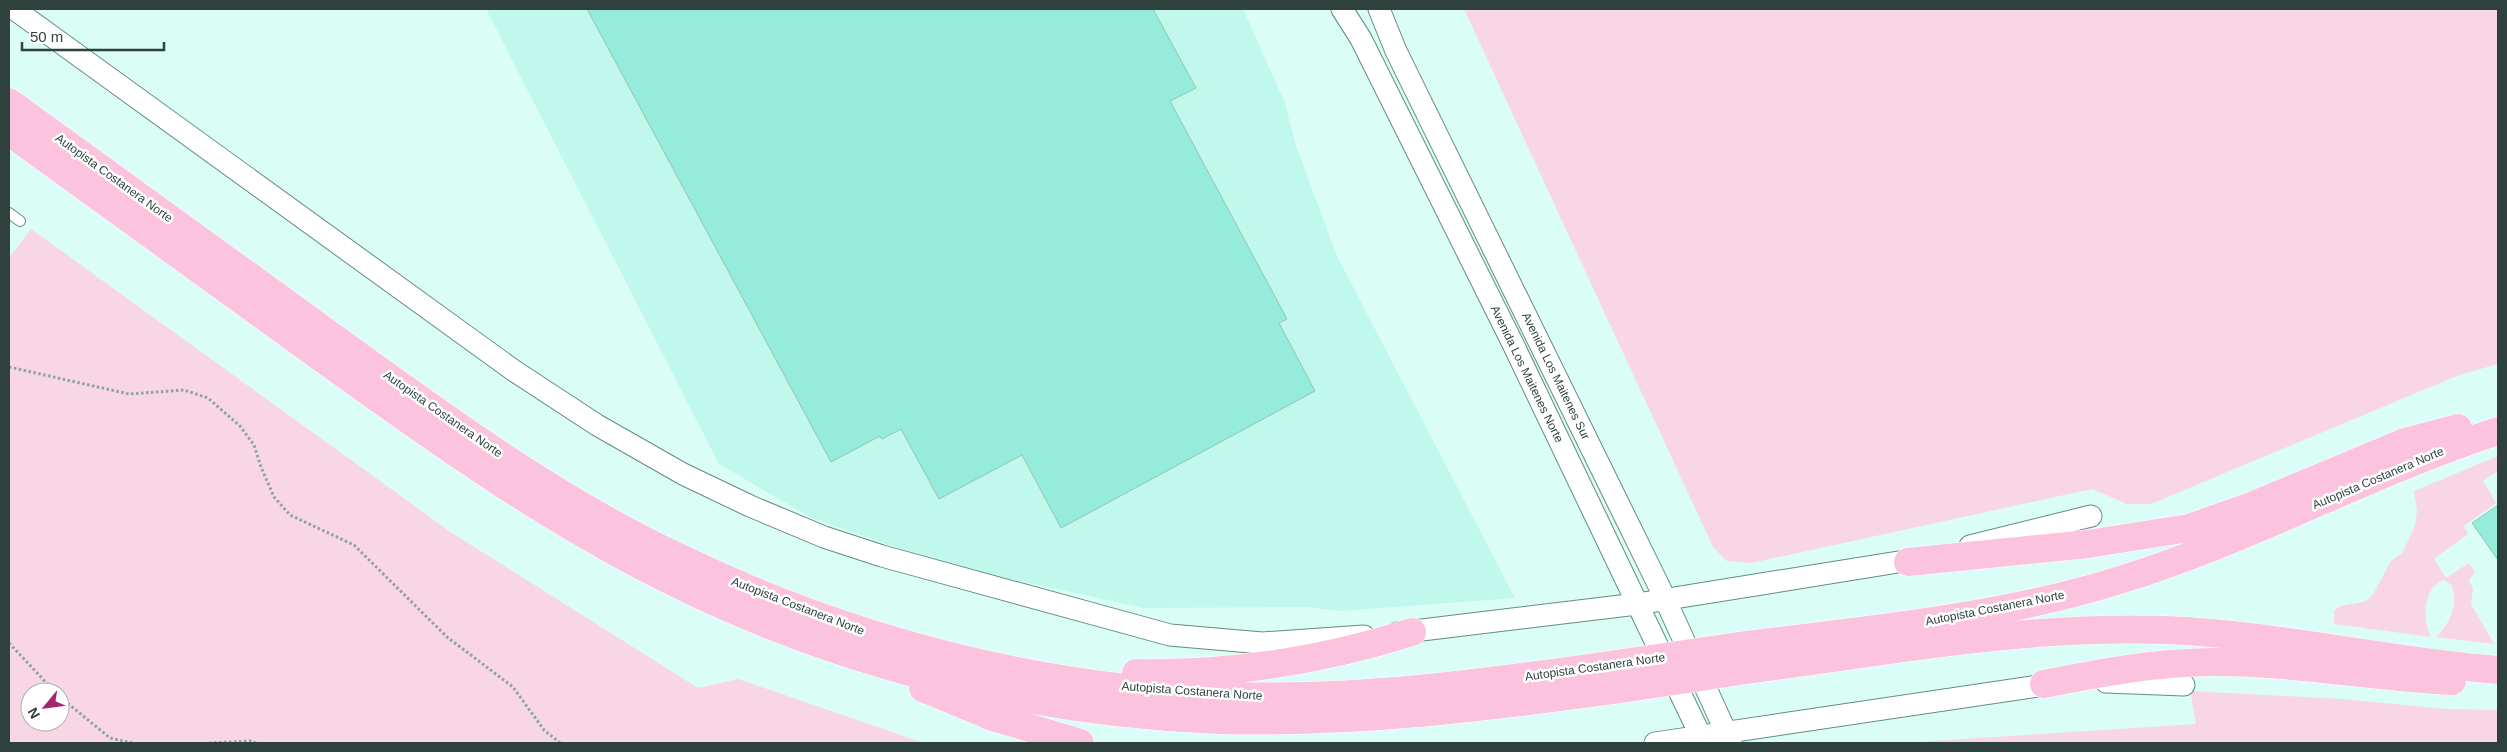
<svg xmlns="http://www.w3.org/2000/svg" width="2507" height="752" font-family="Arial,sans-serif">
	<rect width="100%" height="100%" fill="#dafdf5"/>
	<path fill="#c1f8ec" d="M486,9H1243L1285,103L1296,146L1337,256L1515,598L1341,611L1307,607L1144,608L947,565L812,518L719,464Z"/>
	<path fill="#f9d6e6" fill-rule="evenodd" d="M1464,9H2498V364L2459,375L2151,504H2127L2092,489L1751,563L1727,561L1713,547Z
		M31,229L452,533L698,688L738,679L924,743H9V258ZM30,692H60V722H30Z
		M2498,456V471L2483,481L2496,503L2464,526L2468,534L2434,559L2446,578L2469,563L2475,572L2469,580L2473,589L2471,604L2494,644L2436,637C2451,622 2458,606 2452,585L2444,580C2423,587 2422,620 2431,637L2334,624V611L2340,606L2364,602L2372,596L2391,561L2402,553L2415,526L2417,511L2414,491Z
		M2190,691L2341,699L2447,709L2498,710V743H1901L2196,724Z"/>
	<path fill="#96ecdb" stroke="#96c1b7" d="M587,9H1153L1196,88L1170,101L1287,319L1279,323L1315,391L1061,528L1022,455L939,499L901,429L882,439L880,436L831,462Z
		M2498,505V560L2472,523Z"/>
	<g fill="none" stroke-linecap="round" stroke-linejoin="round">
		<g stroke="#628c83" stroke-width="12">
			<path id="lane" d="M9,213L20,221"/>
		</g>
		<g stroke="#628c83" stroke-width="23">
			<path id="street" d="M14,9L513,370L597,425L683,474L750,506L824,537L882,556L1170,635L1262,643L1364,636
				M1342,9L1361,39L1513,344L1704,743
				M1379,9L1396,51L1659,586L1731,743
				M1970,546L2091,516
				M1397,633L1637,604L1923,558
				M2106,682L2184,685
				M1655,743L2058,683"/>
		</g>
		<g stroke="#fff" stroke-width="29">
			<path id="highway" d="M9,102C119,182 230,262 340,342C448,420 557,500 678,557C852,641 1042,690 1235,696C1363,700 1490,682 1616,664
				M9,132C110,205 212,279 313,352C432,438 551,523 683,587C848,667 1035,713 1218,720C1356,724 1492,707 1628,688
				M1908,562L2088,544L2189,528L2249,507L2405,442L2458,428
				M1739,646C1865,630 1999,618 2120,580C2250,540 2369,473 2498,431
				M1753,669C1890,651 2027,625 2165,630C2278,634 2387,662 2498,670
				M1136,673C1231,675 1321,661 1412,632
				M2044,684C2100,673 2156,662 2214,662C2294,662 2373,677 2452,681
				M923,688L993,717L1080,743"/>
		</g>
		<path stroke="#8aa59f" stroke-width="3" stroke-dasharray="2.5 2.5" stroke-linecap="butt" d="M9,367L129,394L184,390L208,398L240,426L254,445L261,467L274,497L290,515L354,545L447,637L513,687L544,730L560,743
			M9,643L55,692
			M60,697L110,738L132,743
			M209,743L250,741L256,743"/>
		<use href="#lane" stroke="#fff" stroke-width="10"/>
		<use href="#street" stroke="#fff" stroke-width="21"/>
		<use href="#highway" stroke="#fbc3de" stroke-width="28"/>
		<g stroke="#fff" stroke-width="29" stroke-linecap="butt">
			<path id="highway-bridge" d="M1616,664L1739,646
				M1628,688L1753,669"/>
		</g>
		<use href="#highway-bridge" stroke="#fbc3de" stroke-width="28"/>
	</g>
	<g text-anchor="middle" stroke-width="5" stroke-linejoin="round" paint-order="stroke">
		<g font-size="12" fill="#2f413d" stroke="#fff">
			<text transform="translate(114 178) rotate(36)" y="4">Autopista Costanera Norte</text>
			<text transform="translate(1527 374) rotate(64)" y="4">Avenida Los Maitenes Norte</text>
			<text transform="translate(1556 376) rotate(64)" y="4">Avenida Los Maitenes Sur</text>
			<text transform="translate(443 414) rotate(35)" y="4">Autopista Costanera Norte</text>
			<text transform="translate(2378 478) rotate(-23)" y="4">Autopista Costanera Norte</text>
			<text transform="translate(798 606) rotate(21)" y="4">Autopista Costanera Norte</text>
			<text transform="translate(1995 608) rotate(-11)" y="4">Autopista Costanera Norte</text>
			<text transform="translate(1595 667) rotate(-8)" y="4">Autopista Costanera Norte</text>
			<text transform="translate(1192 691) rotate(4)" y="4">Autopista Costanera Norte</text>
		</g>
	</g>
	<rect width="2507" height="752" fill="none" stroke="#2f413d" stroke-width="20"/>
	<g transform="translate(45 707) rotate(241)"><circle r="24" fill="#ffffff" stroke="#acb3b1"/>
	<path d="M0-4L9 19L0 12L-9 19Z" fill="#a62573"/>
	<text y="-8" font-size="14" font-weight="bold" text-anchor="middle" fill="#2f413d">N</text>
	</g>
	<path d="M22 42v8h142v-8" fill="none" stroke="#2f413d" stroke-width="2.5"/>
	<text x="30" y="42" font-size="15" fill="#2f413d" stroke="#ffffff" stroke-width="4" paint-order="stroke">50 m</text>
</svg>
